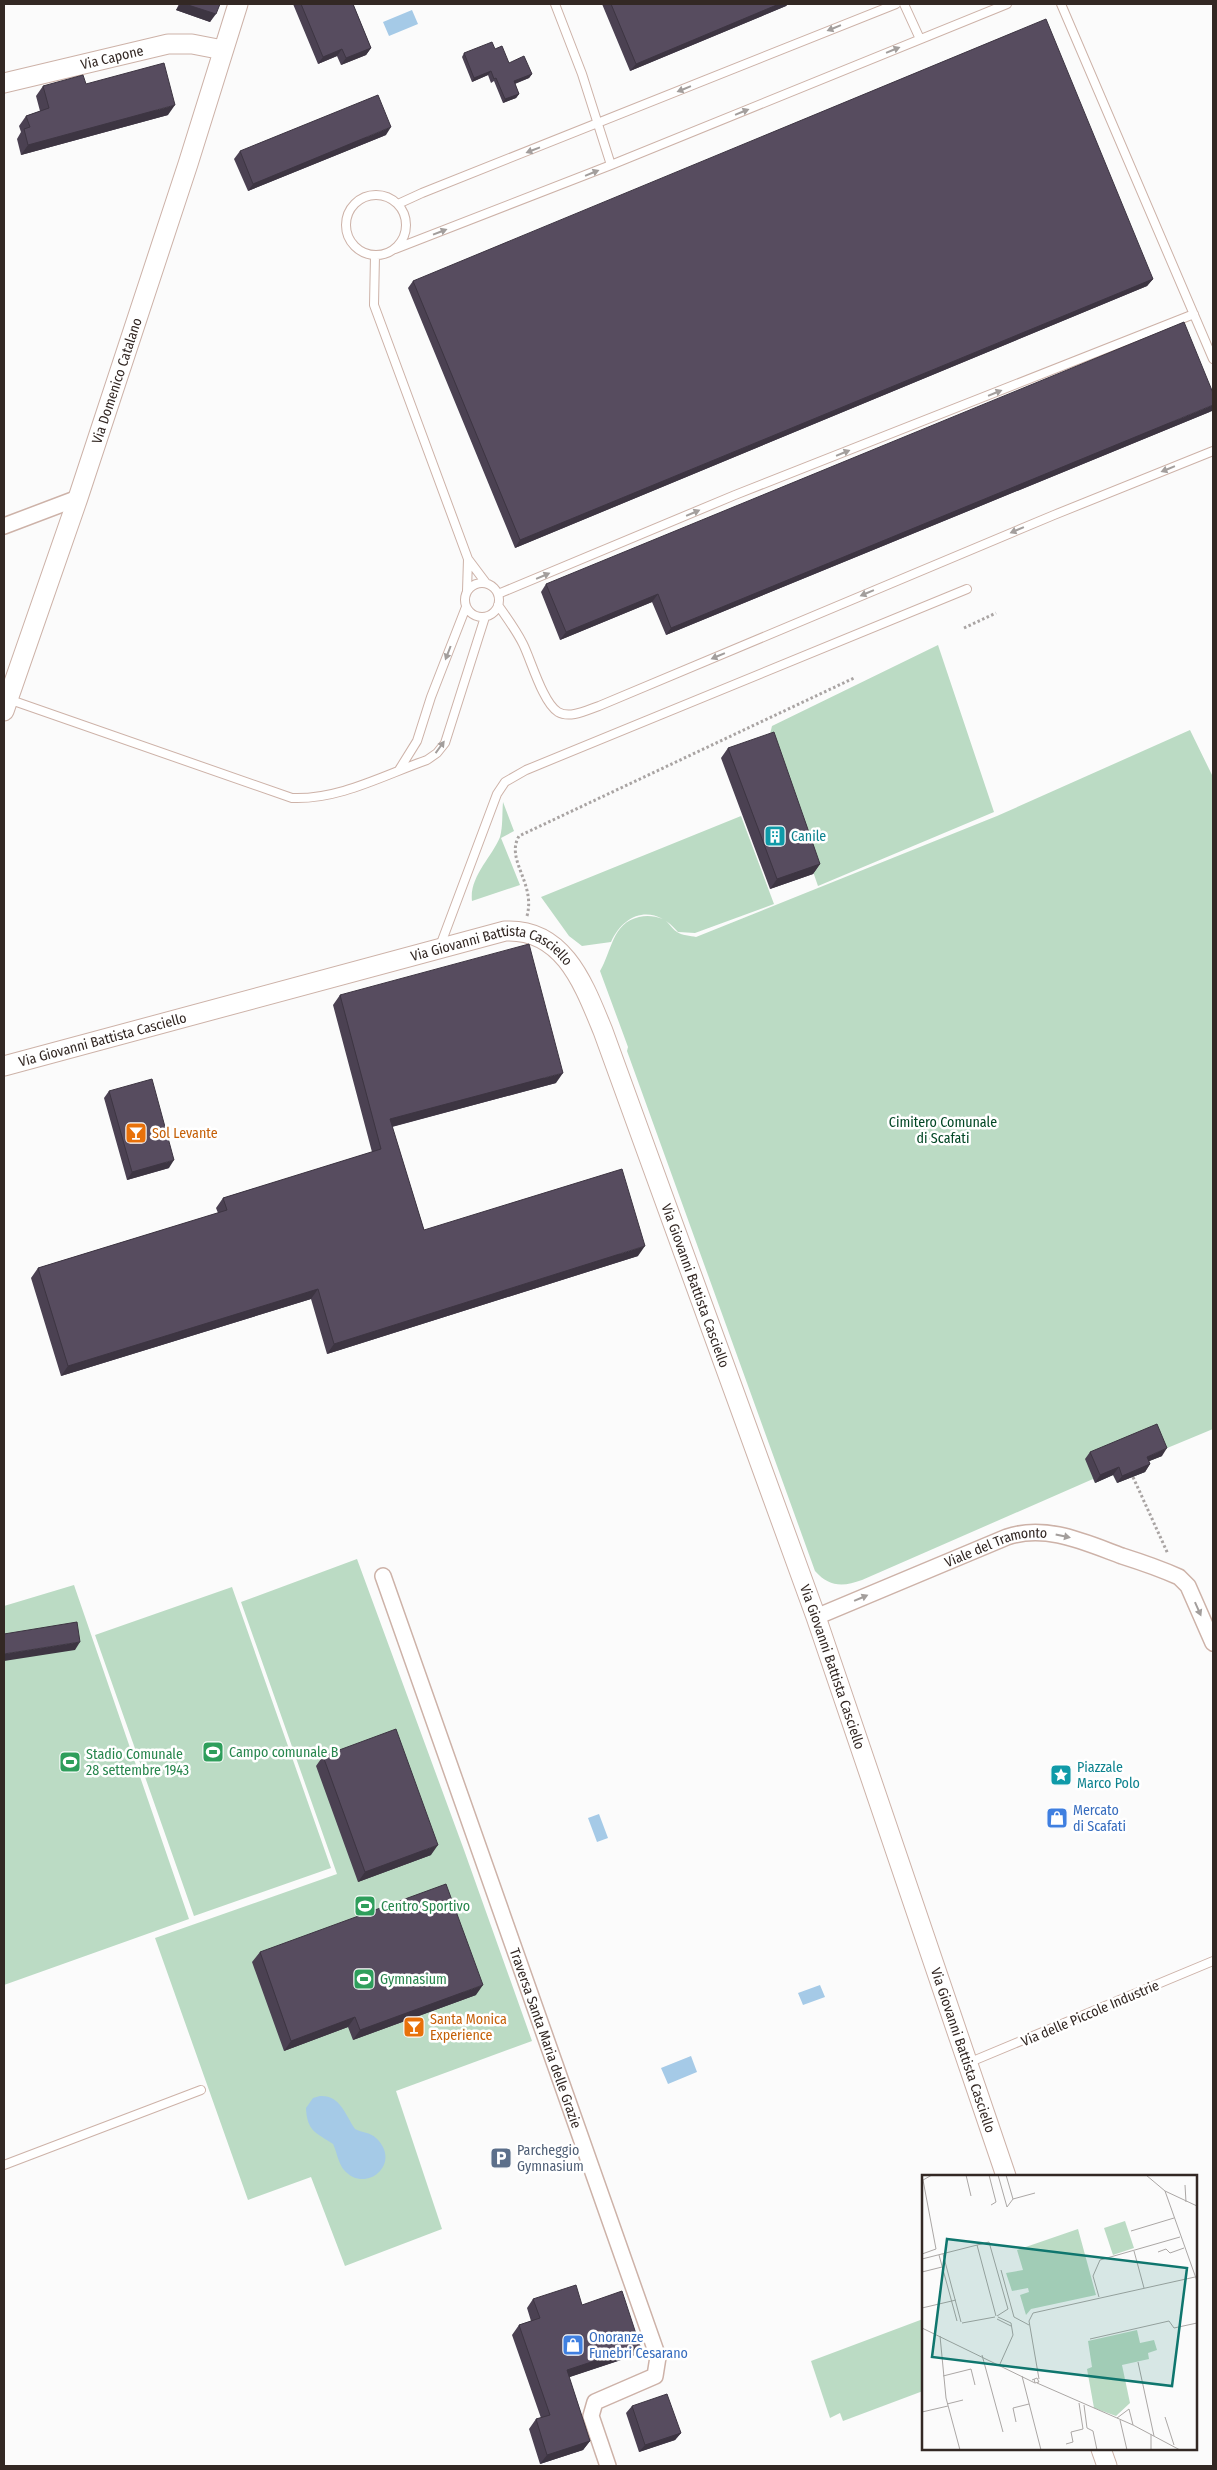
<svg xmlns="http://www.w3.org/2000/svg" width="1217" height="2470" font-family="'Fira Sans Condensed',sans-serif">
	<rect width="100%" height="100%" fill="#fbfbfb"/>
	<path fill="#bbdbc4" d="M938,645L994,812L818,886L768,742L772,726Z
		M1190,730L1213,777V1429L1160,1451L1162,1456L1142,1464L1145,1472L1117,1483L1113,1475L1095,1483L1093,1479L862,1580C843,1587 829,1587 815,1571L627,1051L628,1047L600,971C612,951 612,923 639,917C647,915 655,916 663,919C669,922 671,928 677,932C681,935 691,936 696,937L997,816Z
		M503,802L514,831L501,838L520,885L472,901C469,877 492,857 500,837C503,827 502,813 503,802Z
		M741,816L774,904L695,933L678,932C655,904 625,911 611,942L582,946L569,936L541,897Z
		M357,1559L464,1850L532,2041L396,2091L442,2229L345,2266L311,2177L248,2200L155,1938L337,1874L241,1602Z
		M74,1585L189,1919L4,1985V1606Z
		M232,1587L331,1868L194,1916L95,1635Z
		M923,2319V2391L843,2421L840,2413L830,2418L811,2361Z"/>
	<path fill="#a5cae7" d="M412,10L418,24L389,36L383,22Z
		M599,1814L608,1838L597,1842L588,1818Z
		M820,1985L825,1997L803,2005L798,1993Z
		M691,2056L697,2072L668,2084L661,2068Z
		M320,2096C340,2095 345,2114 355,2129C362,2133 370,2132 376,2138C403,2163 366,2195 344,2170C338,2163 337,2152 333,2144C317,2133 307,2132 306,2108L313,2098Z"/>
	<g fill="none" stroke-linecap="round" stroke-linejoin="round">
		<g stroke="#cdb2a8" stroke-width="10">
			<path id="service" d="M555,4L582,74L611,165
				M904,4L920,39
				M1061,4L1213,359
				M346 225a30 30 0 1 1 60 0a30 30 0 1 1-60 0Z
				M398,204L422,193L896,4
				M395,249L611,165L1007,4
				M375,255L374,305L468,559L486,583
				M465 600a17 17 0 1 1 34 0a17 17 0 1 1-34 0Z
				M467,591L468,559
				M498,594L735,495L1194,314
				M498,605C507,618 516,630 523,644C531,660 543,703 558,712C570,719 587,710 599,706L1054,515L1213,451
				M8,699L292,798C339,800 384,775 427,760L437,753L445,743L485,617
				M399,770L417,741L431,697L466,607
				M440,946L497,794L505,782L526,770L967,589
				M968,2063L1213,1961
				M4,2165L201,2090"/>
		</g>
		<g stroke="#cdb2a8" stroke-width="18">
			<g id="minor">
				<path d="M4,526L78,498"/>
				<path id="s1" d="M383,1576L658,2357L655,2376L595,2402L591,2416L608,2466"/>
				<path id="s2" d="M816,1617L1007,1537C1046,1524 1084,1542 1122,1556C1141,1562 1161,1569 1179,1577L1188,1586L1213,1643"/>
			</g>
		</g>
		<g stroke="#cdb2a8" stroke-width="21">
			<g id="tertiary">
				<path id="s3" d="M4,83L168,44H192L223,50"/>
				<path id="s4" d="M4,711L78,498L188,164L238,4"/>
				<path id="s5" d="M4,1066L505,931C564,928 584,985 603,1031L816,1617L1006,2176"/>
				<path d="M1101,2449L1107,2466"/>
			</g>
		</g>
		<path stroke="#a9a4a3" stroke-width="3" stroke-dasharray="2.5 2.5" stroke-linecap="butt" d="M964,628L996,613
			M527,916C536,883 505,860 519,836L854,678
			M1133,1477L1168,1554"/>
		<use href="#service" stroke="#fff" stroke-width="8"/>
		<use href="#minor" stroke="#fff" stroke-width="15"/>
		<use href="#tertiary" stroke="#fff" stroke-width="19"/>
	</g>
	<path fill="#4b4152" d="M179,4H220L210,22L176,10Z
		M293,4H353L371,48L366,55L341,65L337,56L318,64Z
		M602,4H788L786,6L630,71Z
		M495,49L509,63L532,74L529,78L515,84L519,94L516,98L503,103L494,81L491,83L488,75L472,82L462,57L464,53Z
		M86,84L168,115L21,155L17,139L21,132L19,126L26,116L40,111L36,96L43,86Z
		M386,135L248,191L234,159L240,151Z
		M1153,279L1147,286L515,548L408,288L413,281Z
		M1212,411L666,635L652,602L560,640L541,592L546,584Z
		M728,748L820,864L813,874L770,889L721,758Z
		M340,995L556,1083L392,1127L424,1230L638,1256L327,1354L311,1299L61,1376L31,1278L38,1268L218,1213L216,1208L223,1198L372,1152L333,1005Z
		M109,1091L169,1168L127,1180L104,1098Z
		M1090,1452L1162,1456L1149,1461L1150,1464L1145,1472L1117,1483L1113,1475L1095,1483L1085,1459Z
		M323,1756L431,1855L358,1882L316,1766Z
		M260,1952L476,1995L353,2040L348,2027L284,2051L252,1962Z
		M533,2299L582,2305L640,2346L633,2356L569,2377L590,2441L583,2450L540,2464L529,2429L536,2419L541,2418L512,2335L519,2325L531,2321L527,2308Z
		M632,2406L681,2433L675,2440L639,2452L626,2413Z"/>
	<path fill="#3d3542" d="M181,4H185L216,14L210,22L176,10Z
		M779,4H788L786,6L630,71L636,64Z
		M371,48L366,55L341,65L346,58Z
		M342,49L337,56L318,64L323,57Z
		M491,71L488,75L472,82L474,78Z
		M532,74L529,78L511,85L514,81Z
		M519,94L516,98L503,103L505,99Z
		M175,105L168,115L21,155L28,145Z
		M391,127L386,135L248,191L253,184Z
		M1153,279L1147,286L515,548L520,540Z
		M1213,405V409L1212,411L666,635L671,628Z
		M658,594L652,602L560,640L566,632Z
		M820,864L813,874L770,889L777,879Z
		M563,1073L556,1083L383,1129L390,1119Z
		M174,1160L169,1168L127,1180L132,1172Z
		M645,1246L638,1256L327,1354L334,1344Z
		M318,1289L311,1299L61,1376L68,1366Z
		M1167,1448L1162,1456L1142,1464L1147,1457Z
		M1150,1464L1145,1472L1117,1483L1122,1476Z
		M1119,1467L1113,1475L1095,1483L1100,1475Z
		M80,1642L75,1650L4,1661V1654Z
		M438,1845L431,1855L358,1882L365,1872Z
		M483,1985L476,1995L353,2040L360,2030Z
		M355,2017L348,2027L284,2051L291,2041Z
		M640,2346L633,2356L561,2380L567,2370Z
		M681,2433L675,2440L639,2452L645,2445Z
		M590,2441L583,2450L540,2464L547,2455Z"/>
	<path fill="#574c5f" stroke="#3d3542" d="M185,4H220L216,14Z
		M301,4H353L371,48L346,58L342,49L323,57Z
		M611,4H779L636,64Z
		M1046,19L1153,279L520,540L413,281Z
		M492,42L495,49L502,46L509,63L524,56L532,74L514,81L519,94L505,99L496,78L494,79L491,71L474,78L464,53Z
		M164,63L175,105L28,145L24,129L30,127L26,116L49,108L43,86L83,75L86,84Z
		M378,95L391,127L253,184L240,151Z
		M1184,322L1213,393V405L671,628L658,594L566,632L546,584Z
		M774,732L820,864L777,879L728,748Z
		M529,944L563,1073L390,1119L424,1230L622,1169L645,1246L334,1344L318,1289L68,1366L38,1268L227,1210L223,1198L381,1149L340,995Z
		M152,1079L174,1160L132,1172L109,1091Z
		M1157,1424L1167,1448L1147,1457L1150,1464L1122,1476L1119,1467L1100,1475L1090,1452Z
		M77,1622L80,1642L4,1654V1634Z
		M396,1729L438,1845L365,1872L323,1756Z
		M446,1884L483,1985L360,2030L355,2017L291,2041L260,1952Z
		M576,2285L582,2305L622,2291L640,2346L567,2370L590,2441L547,2455L536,2419L550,2415L519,2325L540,2318L533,2299Z
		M667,2394L681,2433L645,2445L632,2406Z"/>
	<defs><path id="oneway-solid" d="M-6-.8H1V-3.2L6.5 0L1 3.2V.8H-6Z" transform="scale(1.25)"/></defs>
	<g fill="#a39e9c">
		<use href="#oneway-solid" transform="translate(834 28) rotate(158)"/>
		<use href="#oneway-solid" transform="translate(893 50) rotate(-22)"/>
		<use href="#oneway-solid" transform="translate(684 89) rotate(158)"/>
		<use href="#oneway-solid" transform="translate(742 112) rotate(-22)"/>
		<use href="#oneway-solid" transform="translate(533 150) rotate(159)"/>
		<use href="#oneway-solid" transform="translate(592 173) rotate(-22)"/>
		<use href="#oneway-solid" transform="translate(440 232) rotate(-21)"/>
		<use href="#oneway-solid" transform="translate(995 393) rotate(-22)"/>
		<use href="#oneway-solid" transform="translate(843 453) rotate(-22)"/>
		<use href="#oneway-solid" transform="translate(1168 469) rotate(158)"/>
		<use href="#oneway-solid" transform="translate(693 513) rotate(-23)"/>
		<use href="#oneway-solid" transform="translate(1017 530) rotate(157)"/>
		<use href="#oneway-solid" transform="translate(543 576) rotate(-23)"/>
		<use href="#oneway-solid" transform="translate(867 593) rotate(157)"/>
		<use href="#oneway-solid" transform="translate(448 653) rotate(111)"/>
		<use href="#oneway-solid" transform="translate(718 656) rotate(157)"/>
		<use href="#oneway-solid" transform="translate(440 747) rotate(-54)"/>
		<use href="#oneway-solid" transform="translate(1063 1536) rotate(12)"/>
		<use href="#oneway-solid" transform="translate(861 1598) rotate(-23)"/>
		<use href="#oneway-solid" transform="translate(1198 1609) rotate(66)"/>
	</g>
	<defs>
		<g id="building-square" transform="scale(1.125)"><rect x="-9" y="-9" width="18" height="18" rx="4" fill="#0f9aa8" stroke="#fff"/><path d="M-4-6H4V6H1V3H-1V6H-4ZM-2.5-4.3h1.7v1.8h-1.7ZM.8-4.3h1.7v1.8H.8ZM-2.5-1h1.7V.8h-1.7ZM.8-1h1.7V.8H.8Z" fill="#fff"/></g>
		<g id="bar-square" transform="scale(1.125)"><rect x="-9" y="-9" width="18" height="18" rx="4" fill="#e8710a" stroke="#fff"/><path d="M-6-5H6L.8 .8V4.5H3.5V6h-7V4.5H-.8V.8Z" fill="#fff"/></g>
		<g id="stadium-square" transform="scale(1.125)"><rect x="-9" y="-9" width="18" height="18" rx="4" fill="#2e9e5b" stroke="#fff"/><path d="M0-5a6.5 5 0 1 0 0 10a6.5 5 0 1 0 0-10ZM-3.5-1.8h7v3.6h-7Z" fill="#fff"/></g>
		<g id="sight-square" transform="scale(1.125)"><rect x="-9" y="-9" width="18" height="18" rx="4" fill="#0f9aa8" stroke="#fff"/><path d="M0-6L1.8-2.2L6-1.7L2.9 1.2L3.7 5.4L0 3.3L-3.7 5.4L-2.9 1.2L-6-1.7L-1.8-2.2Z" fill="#fff"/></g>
		<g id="shop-square" transform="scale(1.125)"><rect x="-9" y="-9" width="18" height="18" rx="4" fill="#3f7fe0" stroke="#fff"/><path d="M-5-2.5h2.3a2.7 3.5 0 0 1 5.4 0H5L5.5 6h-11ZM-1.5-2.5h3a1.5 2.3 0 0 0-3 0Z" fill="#fff"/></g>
		<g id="parking-square" transform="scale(1.125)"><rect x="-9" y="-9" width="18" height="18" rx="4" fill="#5c6f8a" stroke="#fff"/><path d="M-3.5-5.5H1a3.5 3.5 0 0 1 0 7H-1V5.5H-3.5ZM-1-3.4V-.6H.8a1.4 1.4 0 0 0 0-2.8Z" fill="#fff"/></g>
	</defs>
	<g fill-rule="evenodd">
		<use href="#building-square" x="775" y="836"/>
		<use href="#bar-square" x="136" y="1133"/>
		<use href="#stadium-square" x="213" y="1752"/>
		<use href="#stadium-square" x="70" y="1762"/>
		<use href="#sight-square" x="1061" y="1775"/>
		<use href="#shop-square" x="1057" y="1818"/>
		<use href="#stadium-square" x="365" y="1906"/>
		<use href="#stadium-square" x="364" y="1979"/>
		<use href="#bar-square" x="414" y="2027"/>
		<use href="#parking-square" x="501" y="2158"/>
		<use href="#shop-square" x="573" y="2345"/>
	</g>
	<g text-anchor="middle" stroke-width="5" stroke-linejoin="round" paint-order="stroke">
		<g font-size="14" fill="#332824" stroke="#fff">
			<text dy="5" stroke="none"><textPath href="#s3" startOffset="111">Via Capone</textPath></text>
			<text dy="5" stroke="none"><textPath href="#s4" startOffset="349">Via Domenico Catalano</textPath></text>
			<text dy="5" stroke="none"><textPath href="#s5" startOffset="508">Via Giovanni Battista Casciello</textPath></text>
			<text dy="5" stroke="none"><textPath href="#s5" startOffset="102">Via Giovanni Battista Casciello</textPath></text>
			<text dy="5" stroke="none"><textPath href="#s5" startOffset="941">Via Giovanni Battista Casciello</textPath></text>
			<text dy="5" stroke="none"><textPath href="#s2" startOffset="194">Viale del Tramonto</textPath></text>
			<text dy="5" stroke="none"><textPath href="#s5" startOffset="1346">Via Giovanni Battista Casciello</textPath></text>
			<text transform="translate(1090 2013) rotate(-23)" y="5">Via delle Piccole Industrie</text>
			<text dy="5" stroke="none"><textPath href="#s1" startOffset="490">Traversa Santa Maria delle Grazie</textPath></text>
			<text dy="5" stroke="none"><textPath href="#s5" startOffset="1751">Via Giovanni Battista Casciello</textPath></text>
		</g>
		<g font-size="14" fill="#0d838f" stroke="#fff" text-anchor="start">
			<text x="791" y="841">Canile</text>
			<text x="1077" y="1772">Piazzale<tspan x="1077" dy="16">Marco Polo</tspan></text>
		</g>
		<g font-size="14" fill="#024725" stroke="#fff">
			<text x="943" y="1127">Cimitero Comunale<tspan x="943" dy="16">di Scafati</tspan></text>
		</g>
		<g font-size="14" fill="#c56008" stroke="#fff" text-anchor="start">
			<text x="152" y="1138">Sol Levante</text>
			<text x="430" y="2024">Santa Monica<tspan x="430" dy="16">Experience</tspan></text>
		</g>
		<g font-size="14" fill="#27864d" stroke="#fff" text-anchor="start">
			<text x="229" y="1757">Campo comunale B</text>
			<text x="86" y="1759">Stadio Comunale<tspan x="86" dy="16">28 settembre 1943</tspan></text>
			<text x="381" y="1911">Centro Sportivo</text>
			<text x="380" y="1984">Gymnasium</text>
		</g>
		<g font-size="14" fill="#366cbe" stroke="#fff" text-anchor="start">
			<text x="1073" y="1815">Mercato<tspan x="1073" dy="16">di Scafati</tspan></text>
			<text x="589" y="2342">Onoranze<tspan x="589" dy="16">Funebri Cesarano</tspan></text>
		</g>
		<g font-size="14" fill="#4e5e75" stroke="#fff" text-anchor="start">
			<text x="517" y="2155">Parcheggio<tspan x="517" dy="16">Gymnasium</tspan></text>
		</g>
	</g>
	<g transform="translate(922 2175)">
		<rect width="275" height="275" fill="#fbfbfb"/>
		<path d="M203,46L212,73L191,80L182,53ZM156,54L174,120L109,134L104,140L98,120L107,117L106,113L90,116L84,98L101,95L95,75ZM215,155L218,168L232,165L235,175L226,178L227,184L200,190L208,228L194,241L172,233L165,194L170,192L166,166Z" fill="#bbdbc4"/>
		<path fill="none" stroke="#aba7a5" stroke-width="1" d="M44,0L49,21M67,0L74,27L69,30M76,0L85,32L91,24M84,0L91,24L113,18M224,0L243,16L275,106M263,10L264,27M243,16L275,31M209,56L252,43M55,70L74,141M212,76L222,113M236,77L244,74L248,78L262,73M0,79L14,74L1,5L10,0M21,79L39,147M17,80L35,146M0,84L67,67L86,134L75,141M79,95L92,142L107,150M0,97L20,92M177,122L171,101L178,85L258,62M0,133L34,125M76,142L89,148L91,160L78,189M75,144L89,151M40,148L73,142M0,153L113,208M18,161L24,223L38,275M168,164L247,146L252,153L275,148M60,180L81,257M216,187L232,261M21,201L49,194L53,210M100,201L119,275M117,204L107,146L111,138L273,102M110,205L115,203L117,207L113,208L112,204M115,208L211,250L258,275M25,229L41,225M162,230L165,253L171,256L175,275M0,237L26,231M243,242L252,270M195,243L207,234L211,250M198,245L205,275M94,247L91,233L107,229M144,269L151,267L149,257L161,254L157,228M229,275V259"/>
		<path fill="#0f766e" fill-opacity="0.15" stroke="#0f766e" stroke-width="2.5" d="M25,64L265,93L250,211L10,182Z"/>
		<rect width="275" height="275" fill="none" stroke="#332824" stroke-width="2.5"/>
	</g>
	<rect width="1217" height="2470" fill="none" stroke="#332824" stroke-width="10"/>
</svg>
